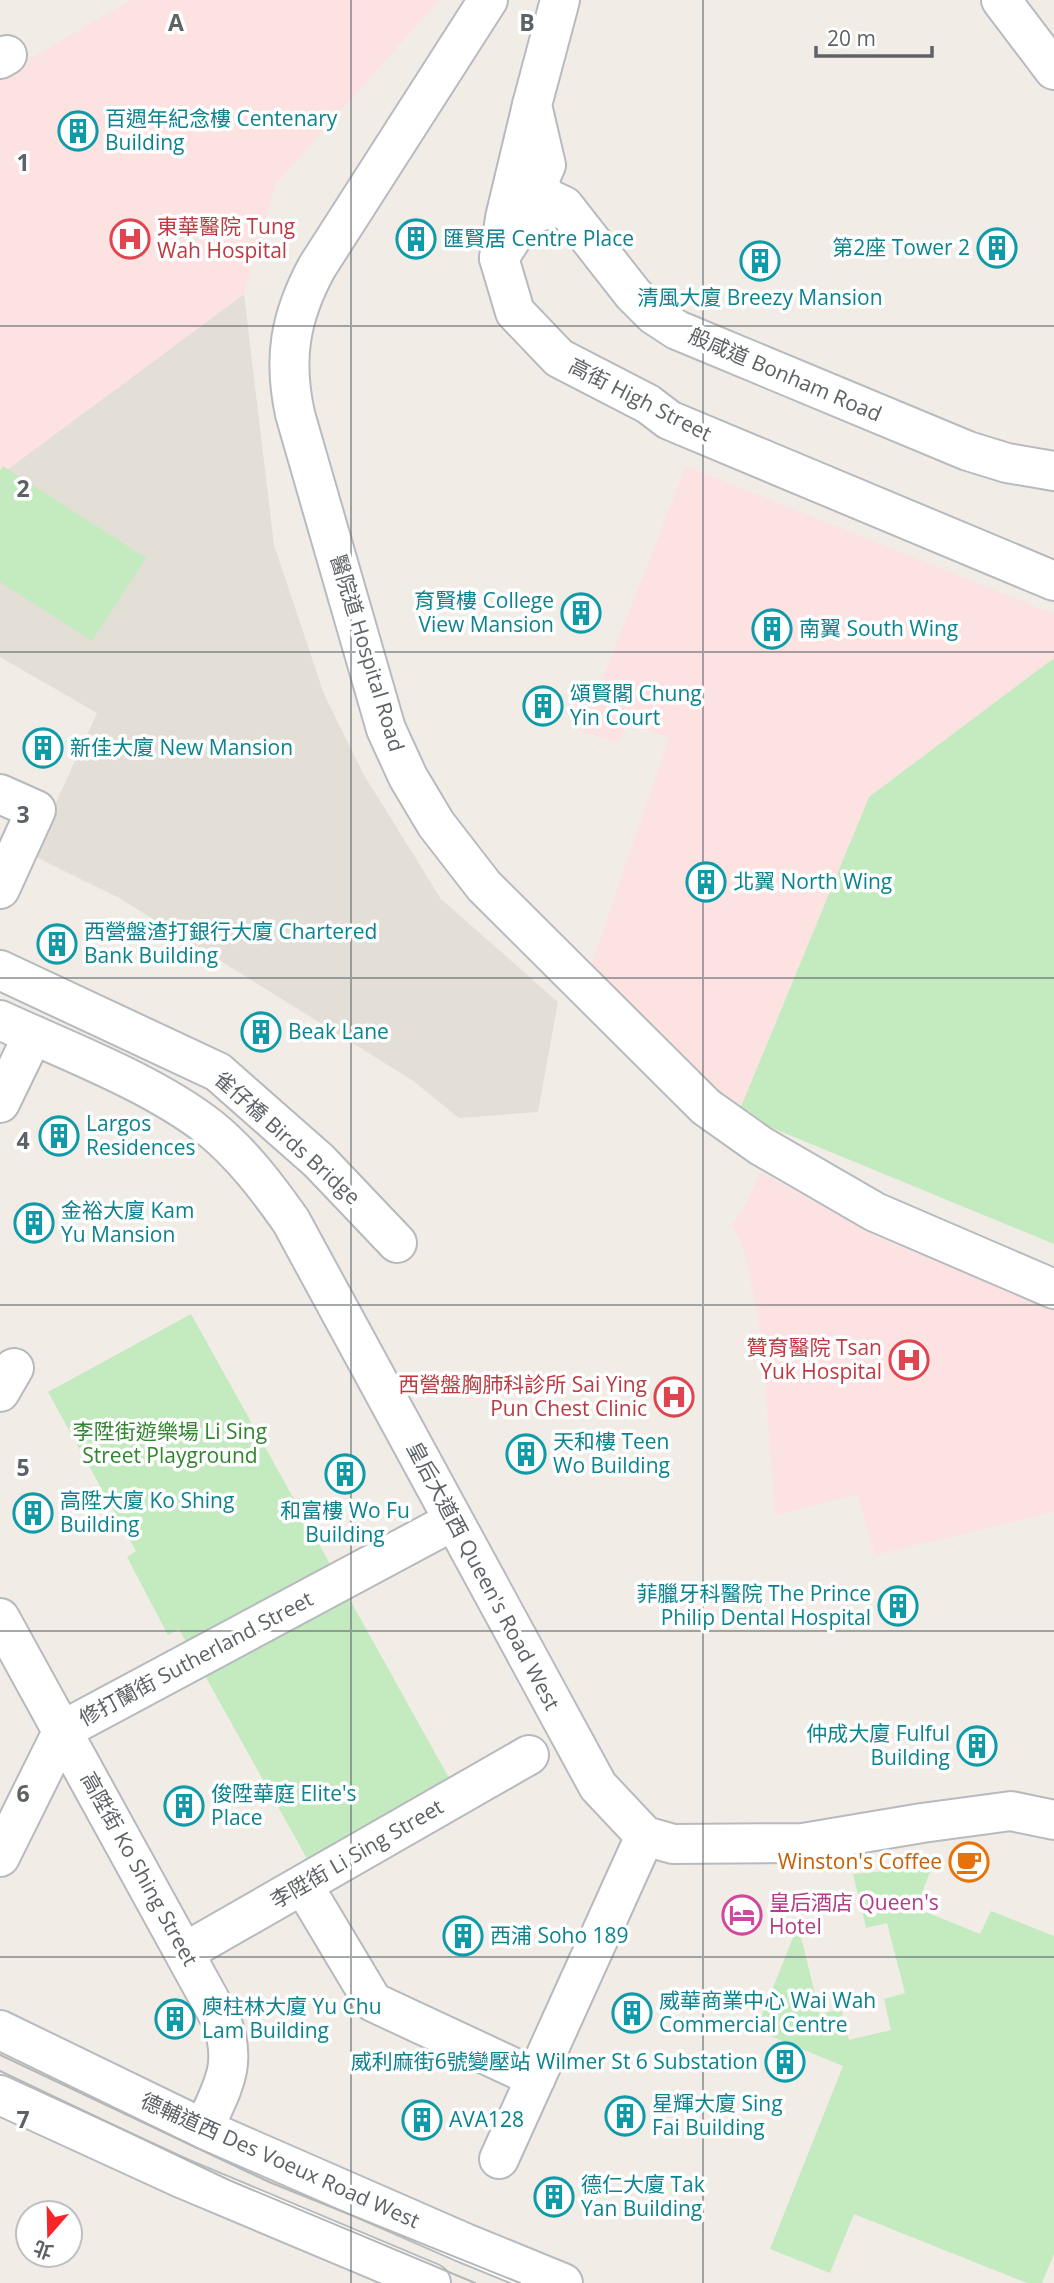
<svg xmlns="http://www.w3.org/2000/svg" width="1054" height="2283" font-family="'Open Sans','Noto Sans TC',sans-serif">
	<rect width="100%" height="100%" fill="#f1ede6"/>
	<path fill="#e3dfd6" d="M244,294L274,545L324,694L364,775L441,899L558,1002L538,1112L459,1118L412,1080L119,898L32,855L97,713L0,657V475Z"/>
	<path fill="#fde2e2" d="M131,0H439L276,184L244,294L0,475V76Z
		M686,466L1054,614V658L869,797L738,1114L588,975L669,738L627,723L619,743L582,732Z
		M760,1172L875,1236L1054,1310V1512L875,1555L857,1494L775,1516L762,1340L747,1262L740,1240L732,1225L745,1205Z"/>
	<path fill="#c4eac0" d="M3,466L146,558L92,641L0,582V471Z
		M1054,658V1244L738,1114L869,797Z
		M191,1314L454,1787L311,1866L179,1629L168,1635L127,1557L136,1551L48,1392Z
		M932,1867L916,1908L980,1934L991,1911L1054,1936V2254L1042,2283H1027L854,2214L830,2273L770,2249L843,2066L756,2030L798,1925L820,2014L841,2009L849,2040L891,2030L884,1999L905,1993L887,1923L866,1928L853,1874Z"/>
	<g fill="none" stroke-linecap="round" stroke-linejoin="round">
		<g stroke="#b6b9bd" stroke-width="42">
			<path id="street" d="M0,59L7,55
				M532,105L505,218L499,258L515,312L559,358L648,404L669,420L1054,581
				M0,794L36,810L0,889
				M0,970L218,1072L319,1161L397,1243
				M0,1103L33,1035
				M0,1392L14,1368
				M0,1618L222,2022C238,2068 221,2088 204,2129
				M0,1857L63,1730L453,1521
				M303,1885L373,2002L536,2078
				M185,1952L529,1755
				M499,2159L645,1836"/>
		</g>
		<g stroke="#b7bbc0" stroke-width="42">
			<path id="secondary" d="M488,0L317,267C290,317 283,358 295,414L386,729L408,777L436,824L484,886L706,1107L761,1146L875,1212L1054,1289
				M560,0L532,105L546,165L539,181L545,197L564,206L633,294L654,315L677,330L706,342L968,451L1007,463L1054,471
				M1001,0L1054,70
				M499,258L517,230L534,213L564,206
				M0,1020C67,1051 153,1083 210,1128C242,1154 267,1187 291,1221L598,1786L645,1836L673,1844L803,1843L922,1823L1011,1811L1054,1820
				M0,2030L204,2129L465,2243L563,2283
				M0,2095L181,2178L431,2283"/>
		</g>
		<use href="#street" stroke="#fff" stroke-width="38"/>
		<use href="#secondary" stroke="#fff" stroke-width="38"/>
		<path stroke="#b5b6b7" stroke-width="2" d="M0,2055L269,2182L520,2283
			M0,2071L229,2180L475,2283"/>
	</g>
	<path fill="none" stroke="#5d6267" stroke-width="2" stroke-opacity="0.55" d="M351,0V2283M703,0V2283M0,326H1054M0,652H1054M0,978H1054M0,1305H1054M0,1631H1054M0,1957H1054"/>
	<defs>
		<g id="building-ring" transform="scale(2.0125)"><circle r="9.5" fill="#fff" stroke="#0f9aa8" stroke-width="1.5"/><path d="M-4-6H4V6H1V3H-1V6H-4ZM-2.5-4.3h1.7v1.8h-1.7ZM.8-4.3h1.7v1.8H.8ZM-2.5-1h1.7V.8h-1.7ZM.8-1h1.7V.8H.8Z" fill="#0f9aa8"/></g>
		<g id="hospital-ring" transform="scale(2.0125)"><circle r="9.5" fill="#fff" stroke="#e0444e" stroke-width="1.5"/><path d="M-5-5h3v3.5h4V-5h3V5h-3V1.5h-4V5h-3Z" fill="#e0444e"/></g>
		<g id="cafe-ring" transform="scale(2.0125)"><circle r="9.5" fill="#fff" stroke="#e8710a" stroke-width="1.5"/><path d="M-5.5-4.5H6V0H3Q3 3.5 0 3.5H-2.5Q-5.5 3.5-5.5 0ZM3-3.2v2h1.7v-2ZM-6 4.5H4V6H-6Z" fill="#e8710a"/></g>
		<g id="hotel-ring" transform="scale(2.0125)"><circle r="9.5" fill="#fff" stroke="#d1479c" stroke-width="1.5"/><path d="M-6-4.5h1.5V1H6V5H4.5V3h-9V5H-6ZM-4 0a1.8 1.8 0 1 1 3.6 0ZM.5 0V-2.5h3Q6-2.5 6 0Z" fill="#d1479c"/></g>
	</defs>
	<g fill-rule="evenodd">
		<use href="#building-ring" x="78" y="131"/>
		<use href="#hospital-ring" x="130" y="239"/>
		<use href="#building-ring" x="416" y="239"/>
		<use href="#building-ring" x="997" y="248"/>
		<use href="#building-ring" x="760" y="261"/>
		<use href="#building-ring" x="581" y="613"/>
		<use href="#building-ring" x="772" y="629"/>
		<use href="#building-ring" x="543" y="706"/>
		<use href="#building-ring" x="43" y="748"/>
		<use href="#building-ring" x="706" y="882"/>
		<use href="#building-ring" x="57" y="944"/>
		<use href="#building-ring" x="261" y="1032"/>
		<use href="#building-ring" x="59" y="1136"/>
		<use href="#building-ring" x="34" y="1223"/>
		<use href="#hospital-ring" x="909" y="1360"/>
		<use href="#hospital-ring" x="674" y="1397"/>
		<use href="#building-ring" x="526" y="1454"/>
		<use href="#building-ring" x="345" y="1474"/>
		<use href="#building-ring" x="33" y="1513"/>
		<use href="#building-ring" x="898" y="1606"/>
		<use href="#building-ring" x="977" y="1746"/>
		<use href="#building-ring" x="184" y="1806"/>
		<use href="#cafe-ring" x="969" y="1862"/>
		<use href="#hotel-ring" x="742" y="1915"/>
		<use href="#building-ring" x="463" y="1936"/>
		<use href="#building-ring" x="632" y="2013"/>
		<use href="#building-ring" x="175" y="2019"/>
		<use href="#building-ring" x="785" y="2062"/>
		<use href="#building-ring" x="625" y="2116"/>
		<use href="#building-ring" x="422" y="2120"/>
		<use href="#building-ring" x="554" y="2197"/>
	</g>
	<g text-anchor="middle" stroke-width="7" stroke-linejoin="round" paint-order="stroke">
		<g font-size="21" fill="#0d838f" stroke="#fff" text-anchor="start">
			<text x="105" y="126">百週年紀念樓 Centenary<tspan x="105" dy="24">Building</tspan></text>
			<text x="443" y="246">匯賢居 Centre Place</text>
			<text x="970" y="255" text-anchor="end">第2座 Tower 2</text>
			<text x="760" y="305" text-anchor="middle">清風大廈 Breezy Mansion</text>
			<text x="554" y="608" text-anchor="end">育賢樓 College<tspan x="554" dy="24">View Mansion</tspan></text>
			<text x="799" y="636">南翼 South Wing</text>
			<text x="570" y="701">頌賢閣 Chung<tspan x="570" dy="24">Yin Court</tspan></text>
			<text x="70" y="755">新佳大廈 New Mansion</text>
			<text x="733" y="889">北翼 North Wing</text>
			<text x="84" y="939">西營盤渣打銀行大廈 Chartered<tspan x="84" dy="24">Bank Building</tspan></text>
			<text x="288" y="1039">Beak Lane</text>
			<text x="86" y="1131">Largos<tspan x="86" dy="24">Residences</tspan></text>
			<text x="61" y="1218">金裕大廈 Kam<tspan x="61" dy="24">Yu Mansion</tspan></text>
			<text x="553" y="1449">天和樓 Teen<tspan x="553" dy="24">Wo Building</tspan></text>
			<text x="60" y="1508">高陞大廈 Ko Shing<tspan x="60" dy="24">Building</tspan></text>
			<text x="345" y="1518" text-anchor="middle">和富樓 Wo Fu<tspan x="345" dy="24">Building</tspan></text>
			<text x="871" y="1601" text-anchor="end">菲臘牙科醫院 The Prince<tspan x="871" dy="24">Philip Dental Hospital</tspan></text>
			<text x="950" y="1741" text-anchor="end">仲成大廈 Fulful<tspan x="950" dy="24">Building</tspan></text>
			<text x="211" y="1801">俊陞華庭 Elite's<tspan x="211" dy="24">Place</tspan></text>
			<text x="490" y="1943">西浦 Soho 189</text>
			<text x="659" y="2008">威華商業中心 Wai Wah<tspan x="659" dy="24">Commercial Centre</tspan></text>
			<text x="202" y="2014">庾柱林大廈 Yu Chu<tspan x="202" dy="24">Lam Building</tspan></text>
			<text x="758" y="2069" text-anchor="end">威利麻街6號變壓站 Wilmer St 6 Substation</text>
			<text x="652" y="2111">星輝大廈 Sing<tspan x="652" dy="24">Fai Building</tspan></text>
			<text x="449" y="2127">AVA128</text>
			<text x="581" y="2192">德仁大廈 Tak<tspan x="581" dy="24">Yan Building</tspan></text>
		</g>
		<g font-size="21" fill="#be3a42" stroke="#fff" text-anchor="end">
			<text x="157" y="234" text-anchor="start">東華醫院 Tung<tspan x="157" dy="24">Wah Hospital</tspan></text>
			<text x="882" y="1355">贊育醫院 Tsan<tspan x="882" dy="24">Yuk Hospital</tspan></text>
			<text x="647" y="1392">西營盤胸肺科診所 Sai Ying<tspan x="647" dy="24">Pun Chest Clinic</tspan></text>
		</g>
		<g font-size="21" fill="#5d6267" stroke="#fff">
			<text transform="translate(785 375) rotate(23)" y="7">般咸道 Bonham Road</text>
			<text transform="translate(640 400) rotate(27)" y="7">高街 High Street</text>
			<text transform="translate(367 653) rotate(73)" y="7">醫院道 Hospital Road</text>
			<text transform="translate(287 1138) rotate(42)" y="7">雀仔橋 Birds Bridge</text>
			<text transform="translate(483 1576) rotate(62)" y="7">皇后大道西 Queen's Road West</text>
			<text transform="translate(196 1659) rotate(-28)" y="7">修打蘭街 Sutherland Street</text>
			<text transform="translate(357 1854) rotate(-30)" y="7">李陞街 Li Sing Street</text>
			<text transform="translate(139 1869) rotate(61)" y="7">高陞街 Ko Shing Street</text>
			<text transform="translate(280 2161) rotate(24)" y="7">德輔道西 Des Voeux Road West</text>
		</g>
		<g font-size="21" fill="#31852e" stroke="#fff">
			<text x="170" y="1439">李陞街遊樂場 Li Sing<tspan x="170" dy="24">Street Playground</tspan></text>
		</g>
		<g font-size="21" fill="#c56008" stroke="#fff" text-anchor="end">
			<text x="942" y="1869">Winston's Coffee</text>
		</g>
		<g font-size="21" fill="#b23c85" stroke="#fff" text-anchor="start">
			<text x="769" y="1910">皇后酒店 Queen's<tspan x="769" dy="24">Hotel</tspan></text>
		</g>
	</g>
	<g font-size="23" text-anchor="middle" font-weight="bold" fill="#5d6267" stroke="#fff" stroke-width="7" stroke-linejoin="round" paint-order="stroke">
		<text x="176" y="31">A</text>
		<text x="527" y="31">B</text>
		<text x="23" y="171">1</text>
		<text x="23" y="497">2</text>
		<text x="23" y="823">3</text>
		<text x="23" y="1149">4</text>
		<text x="23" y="1476">5</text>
		<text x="23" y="1802">6</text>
		<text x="23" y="2128">7</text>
	</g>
	<g transform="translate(49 2234) rotate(200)"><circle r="33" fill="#ffffff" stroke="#bec0c2" stroke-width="2"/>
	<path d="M0-5L12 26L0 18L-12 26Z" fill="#f72527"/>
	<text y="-10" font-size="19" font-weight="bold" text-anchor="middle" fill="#5d6267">北</text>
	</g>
	<path d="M816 46v10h116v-10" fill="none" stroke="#5d6267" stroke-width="3.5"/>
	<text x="827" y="46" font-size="21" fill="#5d6267" stroke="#ffffff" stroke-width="5" paint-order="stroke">20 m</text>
</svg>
